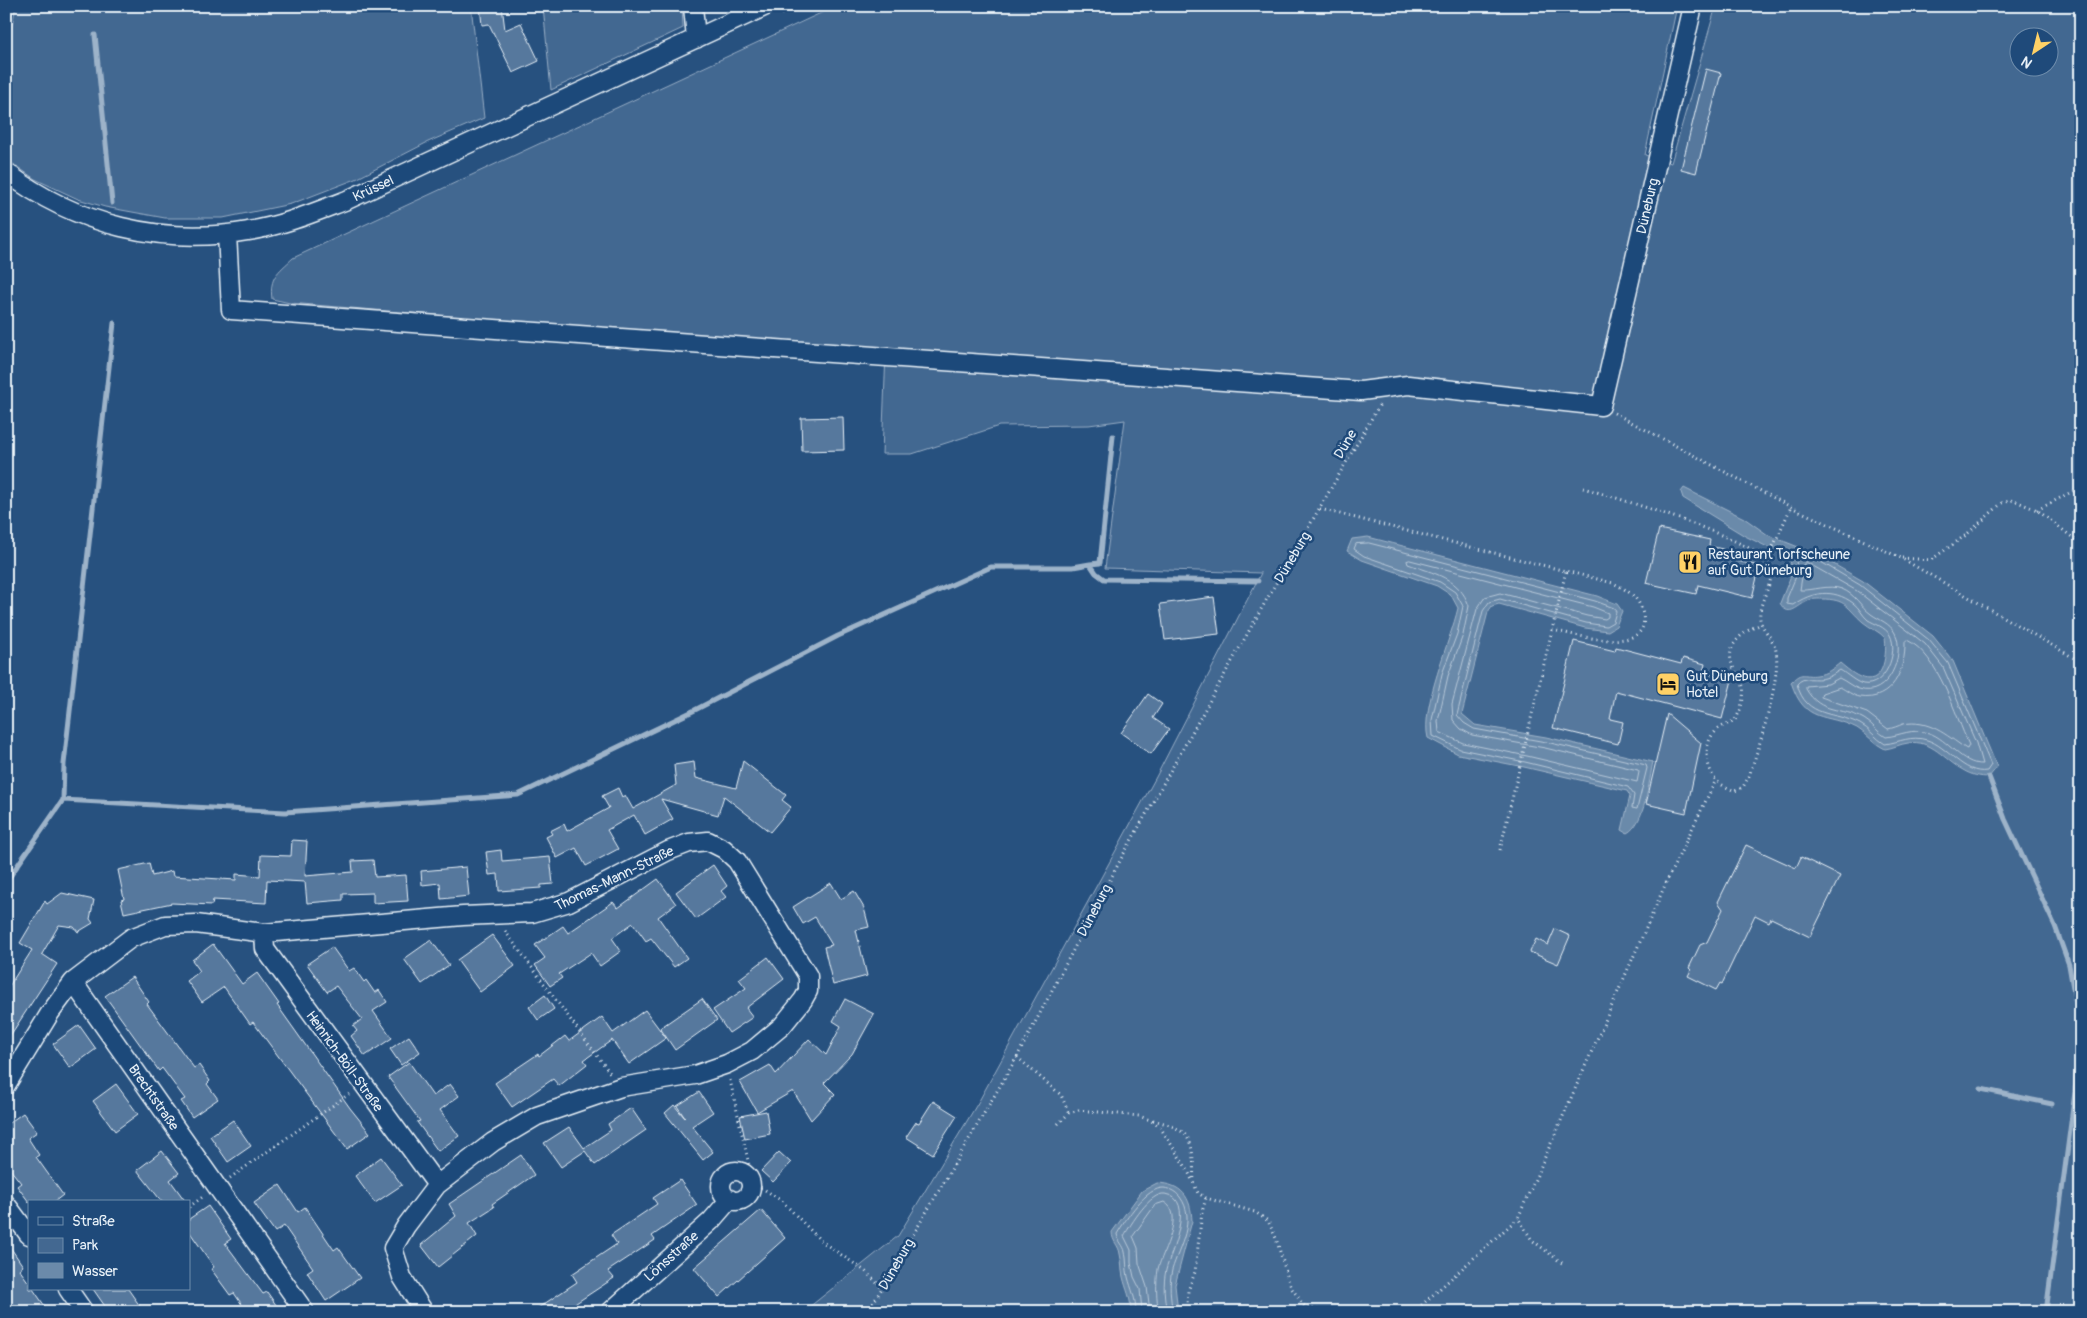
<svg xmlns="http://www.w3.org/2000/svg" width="2087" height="1318" font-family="Pangolin,sans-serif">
	<rect width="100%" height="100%" fill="#27517f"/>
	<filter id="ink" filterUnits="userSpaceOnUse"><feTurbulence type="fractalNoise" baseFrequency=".02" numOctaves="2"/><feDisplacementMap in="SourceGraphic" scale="10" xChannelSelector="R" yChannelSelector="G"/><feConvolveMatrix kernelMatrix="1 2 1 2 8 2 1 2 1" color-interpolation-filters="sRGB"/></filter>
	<g filter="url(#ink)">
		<path fill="#436891" stroke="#96acc4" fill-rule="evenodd" d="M16,6H471L484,118L428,142L356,179L291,204L223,218H165L105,207L78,199L35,179L6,159V52Z
			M543,6H682L683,28L551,90Z
			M836,6H1677L1645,155L1671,163L1716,6H2057L2081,9V1312H803L898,1236L979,1101L1156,777L1261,573L1105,568L1125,420L1089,425L999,426L912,454H882L886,352L290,303L272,299C269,277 278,272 293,258ZM2020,38H2050V68H2020Z"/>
		<path fill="#6b8aaa" stroke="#9db3c9" d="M1684,488L1744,518L1768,535L1816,554L1863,581L1933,636L1953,661L1997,767L1989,777C1980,777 1971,775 1963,770C1944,760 1932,739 1908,743C1900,744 1893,748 1885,749C1874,744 1867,734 1857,728C1825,712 1805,725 1791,682C1802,670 1804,677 1817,675C1826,674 1833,669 1840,663C1846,668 1855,676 1863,678C1885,685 1887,651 1885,638C1879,631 1870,628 1863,622C1846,607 1847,599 1821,599C1816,599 1810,599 1806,602C1796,607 1788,618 1780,603L1792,573L1790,558L1745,536L1683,498L1681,492Z
			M1368,537L1597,596L1617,604L1622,611L1616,626L1608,631L1585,628L1499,604L1492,606L1488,612L1462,714L1475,725L1546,737L1653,762C1649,781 1645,824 1627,833L1622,830L1630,796L1627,791L1524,767L1458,754L1428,738C1420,709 1451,639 1458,608L1451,595L1437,586L1362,560L1347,551L1352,539Z
			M1157,1183C1182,1184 1191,1197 1192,1221L1175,1285L1178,1312H1131C1131,1297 1126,1290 1123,1277C1121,1269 1122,1261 1120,1254C1119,1245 1112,1242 1112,1232L1142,1191Z"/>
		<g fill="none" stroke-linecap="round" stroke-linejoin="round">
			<path stroke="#b6c8d9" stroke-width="1" d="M1369,543L1595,601L1614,608L1616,612L1613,622L1606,626L1586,623L1500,599L1489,602L1483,611L1457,715L1464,723L1474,729L1546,742L1646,765L1647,768L1637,809L1632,808L1634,795L1628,787L1525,762L1460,749L1433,736L1432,720L1442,674L1457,634L1463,606L1455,592L1440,582L1364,556L1354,549L1356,544Z
				M1796,553L1814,558L1860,585L1929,640L1948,663L1991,765L1987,771C1963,775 1948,746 1927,740C1911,735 1900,742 1885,744C1876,739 1870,729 1860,724C1835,711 1806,719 1797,684C1804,675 1815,681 1825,678C1830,677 1835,673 1840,670C1847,674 1855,682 1863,684C1885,688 1899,652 1890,635C1885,627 1875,624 1868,620C1862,615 1859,607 1853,603C1833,588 1811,592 1793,605L1787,604V598L1797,574Z
				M1410,560L1593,607L1608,613V617L1605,619L1587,616L1500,593L1485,597L1477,609L1452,704L1453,720L1461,729L1472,735L1545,748L1638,770L1639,772L1637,782L1527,756L1463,743L1439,732L1438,721L1448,676L1463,635L1469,606C1460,578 1433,573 1408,564L1407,561Z
				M1806,562L1857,591L1925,644L1943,667L1976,743L1982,764C1962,765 1948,739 1929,733C1911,728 1902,735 1886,737C1878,733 1873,724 1864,719C1841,706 1821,715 1806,689V686L1828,684L1839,678C1846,681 1852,687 1859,689C1888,699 1906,654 1895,633C1890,623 1879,620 1871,614C1860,606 1856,595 1842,589C1828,584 1813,591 1800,590L1804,564Z
				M1907,640C1939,655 1955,715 1969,745L1967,749L1965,748C1946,735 1929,719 1903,724C1898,726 1893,728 1888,729L1867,713L1821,697L1822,693L1840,687C1846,690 1853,696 1860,697C1892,702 1906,669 1905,642Z
				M1136,1312C1136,1298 1131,1289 1128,1277C1126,1268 1127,1260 1125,1252C1124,1245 1118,1242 1117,1234C1126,1219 1146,1187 1164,1188C1171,1189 1176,1192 1180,1197C1197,1220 1179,1247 1172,1270C1169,1283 1170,1298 1173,1312
				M1142,1312L1140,1289L1134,1277L1131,1263V1250L1124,1236C1131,1224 1150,1192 1165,1194C1197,1199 1170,1254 1166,1270C1163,1283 1164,1298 1167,1312
				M1150,1312L1147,1287L1139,1263L1138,1248L1133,1236L1155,1205L1164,1202C1186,1214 1162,1252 1158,1269C1156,1284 1156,1298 1159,1312"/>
			<path stroke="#9db3c9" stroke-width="5" d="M95,35L112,203
				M1090,564L1100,563L1113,436
				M1989,777L2005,819L2055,926L2069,965L2080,1028L2075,1092L2046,1312
				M63,800L64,764L114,323
				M6,882L63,800L285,812L518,795L691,712L838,636L991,567H1073L1090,564L1096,573L1104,579L1258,581
				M1981,1089L2052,1104"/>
		</g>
		<path fill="#57789d" stroke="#e8f1f8" d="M480,6H502L505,30L521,23L539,61L513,73L489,24L482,25Z
			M1706,69L1721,73L1696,173L1681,169Z
			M843,417L844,450L802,451L801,418Z
			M1659,529L1710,540L1709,546L1731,551L1729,559L1755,565L1759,569L1752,598L1698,585L1696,594L1646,583Z
			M1214,597L1219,634L1165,640L1160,604Z
			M1574,641L1615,651L1616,647L1681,664L1683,658L1705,664L1703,672L1732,680L1722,719L1616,691L1610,719L1623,722L1618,744L1553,728Z
			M1148,694L1162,704L1153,718L1169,729L1151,754L1121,733Z
			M1667,714L1701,743L1686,813L1646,804Z
			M743,761L786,795L782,800L791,807L770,832L724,796L718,815L661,799L673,819L645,835L634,815L607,830L618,849L586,866L576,848L557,858L546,837L552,834L550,831L564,824L567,831L609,808L602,796L618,788L622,797L625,795L633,809L676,785L674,765L694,762L696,778L736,788Z
			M292,840L307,841L305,876L353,872L352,861L373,860L375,877L406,875L408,901L373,903V893L343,894V900L307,903L305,882L267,880L266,903L213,900L212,905L172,903L124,913L121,900L124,899L118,870L149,863L152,876L172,871L173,876L236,880V874L260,876L261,855L291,856Z
			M1746,845L1796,868L1801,857L1840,876L1810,937L1771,918L1769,922L1755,915L1722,984L1720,983L1716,990L1688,976L1691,970L1689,968L1700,945L1707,942L1723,909L1718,902Z
			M501,850L502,861L550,857L553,884L541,885V888L499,891L498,874L489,875L486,852Z
			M713,865L727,886L721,891L726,897L696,919L676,892Z
			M466,867L469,896L441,899L440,883L422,885L421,871Z
			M658,879L676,904L658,917L687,958L674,967L651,938L646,941L633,923L612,938L621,951L600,966L591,953L559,974L562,978L550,986L535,965L545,958L535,945L563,926L568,933L613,902L618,908Z
			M831,883L841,899L854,891L864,908L869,927L856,930L867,976L833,985L824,947L832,945L815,917L803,924L793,907Z
			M62,893L94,900L90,919L93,923L78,932L74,927L59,925L42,954L57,964L6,1042V991L32,950L20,943L45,901L47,904Z
			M1555,929L1570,936L1558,964L1530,952L1536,939L1548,945Z
			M492,935L515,966L480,992L457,960Z
			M431,940L449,965L422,984L404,959Z
			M213,944L242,984L257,973L279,1004L277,1005L350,1108L370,1133L347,1149L253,1022L250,1024L224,987L202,1002L187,981L200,971L192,960Z
			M332,947L349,971L354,968L364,982L366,980L375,993L379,990L387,1002L373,1011L392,1038L365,1056L351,1036L357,1031L353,1026L362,1019L336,986L327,992L307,964Z
			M768,957L784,979L746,1008L753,1017L729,1033L713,1010L746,988L739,979Z
			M132,977L149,1002L147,1004L194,1068L199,1065L210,1081L207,1084L218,1099L192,1117L181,1101L185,1099L162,1068L159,1071L105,996Z
			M545,995L554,1009L538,1020L529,1007Z
			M702,999L717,1020L675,1050L660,1028Z
			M845,999L874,1014L852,1054L824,1083L835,1094L811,1120L793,1091L757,1112L740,1082L770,1065L776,1074L809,1039L826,1055L841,1026L833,1021Z
			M645,1010L666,1038L629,1064L612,1040L584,1060L587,1064L559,1086L553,1079L512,1107L495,1083L538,1054L539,1056L565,1036L569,1041L602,1017L613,1033Z
			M79,1025L96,1049L70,1068L53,1044Z
			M409,1036L420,1052L401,1065L390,1049Z
			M409,1062L433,1096L450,1084L459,1096L440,1110L459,1136L438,1151L417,1122L420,1121L388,1077Z
			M116,1084L138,1114L115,1131L93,1101Z
			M699,1092L713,1112L692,1126L713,1152L703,1160L665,1113L674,1105L685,1118L677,1106Z
			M933,1101L957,1116L933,1154L906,1137L916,1122L919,1123Z
			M631,1108L646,1130L595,1165L585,1151L561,1167L544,1143L569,1127L584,1148L611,1130L608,1124Z
			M766,1111L770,1134L745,1139L740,1116Z
			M23,1113L37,1132L28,1138L39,1155L36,1157L63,1195L54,1202H29L17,1186L21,1183L6,1164V1125Z
			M233,1120L251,1146L228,1162L210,1136Z
			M162,1151L179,1173L170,1180L186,1202H162L137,1170Z
			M779,1152L791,1163L773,1182L761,1171Z
			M521,1155L534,1175L492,1204L494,1207L469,1223L477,1236L438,1267L421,1245L456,1216L449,1204Z
			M381,1157L402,1185L375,1203L355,1176Z
			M680,1180L697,1205L652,1236L655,1240L608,1271L614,1278L570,1307L573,1312H532L577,1282L572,1274L617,1244L611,1235L657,1204L653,1198Z
			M280,1185L298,1212L305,1207L334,1250L338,1247L360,1278L326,1301L307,1272L313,1268L284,1226L275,1232L254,1203Z
			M208,1206L231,1239L225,1243L263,1294L267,1292L281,1312H247L234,1293L230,1295L211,1269L214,1267L189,1231V1219Z
			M761,1210L785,1238L719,1297L694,1268Z
			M6,1241L23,1266L19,1269L29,1283V1289H33L49,1312H17L6,1297Z
			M93,1289H128L144,1312H109Z"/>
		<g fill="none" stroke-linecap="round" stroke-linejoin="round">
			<g stroke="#e8f1f8" stroke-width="21">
				<path id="minor" d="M693,6L696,39
					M6,172C75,225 164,246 248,231C282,226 315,212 347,200L766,6
					M227,234L231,310L1361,391L1408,385L1601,406L1693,6
					M264,933L265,949L437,1185
					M73,982L131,938L165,925L196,924L264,933L463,916L532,913L569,902L668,851L689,843L708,841L724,849L737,861L808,976V991L803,1000L782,1026L752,1051L727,1064L695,1075L621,1087L537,1116L493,1142L437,1185L406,1226L393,1248L402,1277L424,1312
					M6,1085L50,1013L73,982L305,1312
					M721 1186a15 15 0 1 1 30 0a15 15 0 1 1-30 0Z
					M6,1204L29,1235
					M68,1289L84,1312
					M610,1312L711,1221L730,1199"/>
			</g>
			<path stroke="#e8f1f8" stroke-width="3" stroke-dasharray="1 4" stroke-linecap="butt" d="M782,14L799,6
				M1614,413L1791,507L1901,558L2081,662
				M1583,488C1611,496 1764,542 1771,566C1775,583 1758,601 1760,618C1760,628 1774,638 1776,651C1781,679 1759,747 1749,776L1743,787L1735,791C1728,788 1720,785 1715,779C1706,767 1703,743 1715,732C1720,726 1729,724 1735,720C1741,711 1745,696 1743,686C1741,680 1737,675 1734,669C1722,646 1743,631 1762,624
				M1320,509L1613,583C1627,590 1640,597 1643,615C1651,657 1572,634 1552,630
				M2037,510L2081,487
				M1902,558L1931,560L1966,535L2002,503L2013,500L2037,510L2081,544
				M1767,560L1791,507
				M1500,850L1566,571
				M505,931L610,1073
				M1017,1057L1061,1095L1069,1113
				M730,1080L749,1165L745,1174
				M1153,1120C1196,1131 1192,1142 1194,1182
				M1058,1124L1069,1113L1079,1110L1139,1116L1150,1120L1160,1127L1187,1169L1198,1193L1206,1198L1255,1212L1268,1221L1276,1238L1290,1286L1305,1307L1326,1312
				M230,1178L349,1094
				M751,1186L762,1188L782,1201L821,1241L865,1271L882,1288
				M189,1207L204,1196
				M1562,1263L1532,1240L1518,1218L1670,874L1716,780
				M868,1312L1017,1057L1122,857L1272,590L1380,404
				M1189,1312L1187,1304L1188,1291L1195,1272L1202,1212L1206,1198
				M1414,1312L1518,1218"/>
			<use href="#minor" stroke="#1f4a7a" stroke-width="18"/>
		</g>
	</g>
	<defs>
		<g id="restaurant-square" transform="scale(1.25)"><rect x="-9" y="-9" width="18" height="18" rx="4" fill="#ffd166" stroke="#1f4a7a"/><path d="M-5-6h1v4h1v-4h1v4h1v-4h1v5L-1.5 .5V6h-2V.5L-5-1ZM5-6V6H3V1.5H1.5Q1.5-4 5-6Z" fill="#111"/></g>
		<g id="hotel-square" transform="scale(1.25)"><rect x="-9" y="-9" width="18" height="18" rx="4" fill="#ffd166" stroke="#1f4a7a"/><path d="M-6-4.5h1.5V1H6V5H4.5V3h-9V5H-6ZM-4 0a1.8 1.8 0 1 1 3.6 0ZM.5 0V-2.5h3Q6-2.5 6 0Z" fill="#111"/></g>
	</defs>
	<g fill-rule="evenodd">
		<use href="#restaurant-square" x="1690" y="562"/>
		<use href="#hotel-square" x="1668" y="684"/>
	</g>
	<g text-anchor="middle" stroke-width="5" stroke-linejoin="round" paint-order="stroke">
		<g font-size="14" fill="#e8f1f8" stroke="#1f4a7a">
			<text transform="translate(373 188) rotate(-25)" y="5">Krüssel</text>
			<text transform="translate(1647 206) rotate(-77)" y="5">Düneburg</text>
			<text transform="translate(1345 444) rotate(-60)" y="5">Düne</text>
			<text transform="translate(1292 557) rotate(-59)" y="5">Düneburg</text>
			<text transform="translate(614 878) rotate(-26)" y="5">Thomas-Mann-Straße</text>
			<text transform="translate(1094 910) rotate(-62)" y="5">Düneburg</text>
			<text transform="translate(345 1061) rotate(54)" y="5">Heinrich-Böll-Straße</text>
			<text transform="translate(154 1097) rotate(55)" y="5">Brechtstraße</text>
			<text transform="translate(671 1256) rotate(-42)" y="5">Lönsstraße</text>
			<text transform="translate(896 1264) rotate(-60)" y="5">Düneburg</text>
		</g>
		<g font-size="14" fill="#e8f1f8" stroke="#1f4a7a" text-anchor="start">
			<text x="1708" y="559">Restaurant Torfscheune<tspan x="1708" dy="16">auf Gut Düneburg</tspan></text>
			<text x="1686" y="681">Gut Düneburg<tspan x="1686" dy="16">Hotel</tspan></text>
		</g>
	</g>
	<rect width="2087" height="1318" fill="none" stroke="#1f4a7a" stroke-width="25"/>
	<rect x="12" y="12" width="2062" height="1293" fill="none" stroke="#e8f1f8" stroke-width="2" filter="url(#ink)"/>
	<rect x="28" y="1200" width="162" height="90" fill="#1f4a7a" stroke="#6f8dac"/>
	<rect x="38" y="1217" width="25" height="8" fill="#1f4a7a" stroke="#6f8dac"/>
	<text x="72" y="1226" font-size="15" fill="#e8f1f8">Straße</text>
	<rect x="38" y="1238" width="25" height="15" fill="#436891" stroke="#6f8dac"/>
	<text x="72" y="1250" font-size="15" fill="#e8f1f8">Park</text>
	<rect x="38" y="1263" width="25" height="15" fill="#6b8aaa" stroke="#6f8dac"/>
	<text x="72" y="1276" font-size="15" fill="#e8f1f8">Wasser</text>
	<g transform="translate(2034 52) rotate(215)"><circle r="24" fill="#1f4a7a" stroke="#6f8dac"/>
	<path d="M0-4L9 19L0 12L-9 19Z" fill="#ffd166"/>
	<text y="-8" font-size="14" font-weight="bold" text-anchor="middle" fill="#e8f1f8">N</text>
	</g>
</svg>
